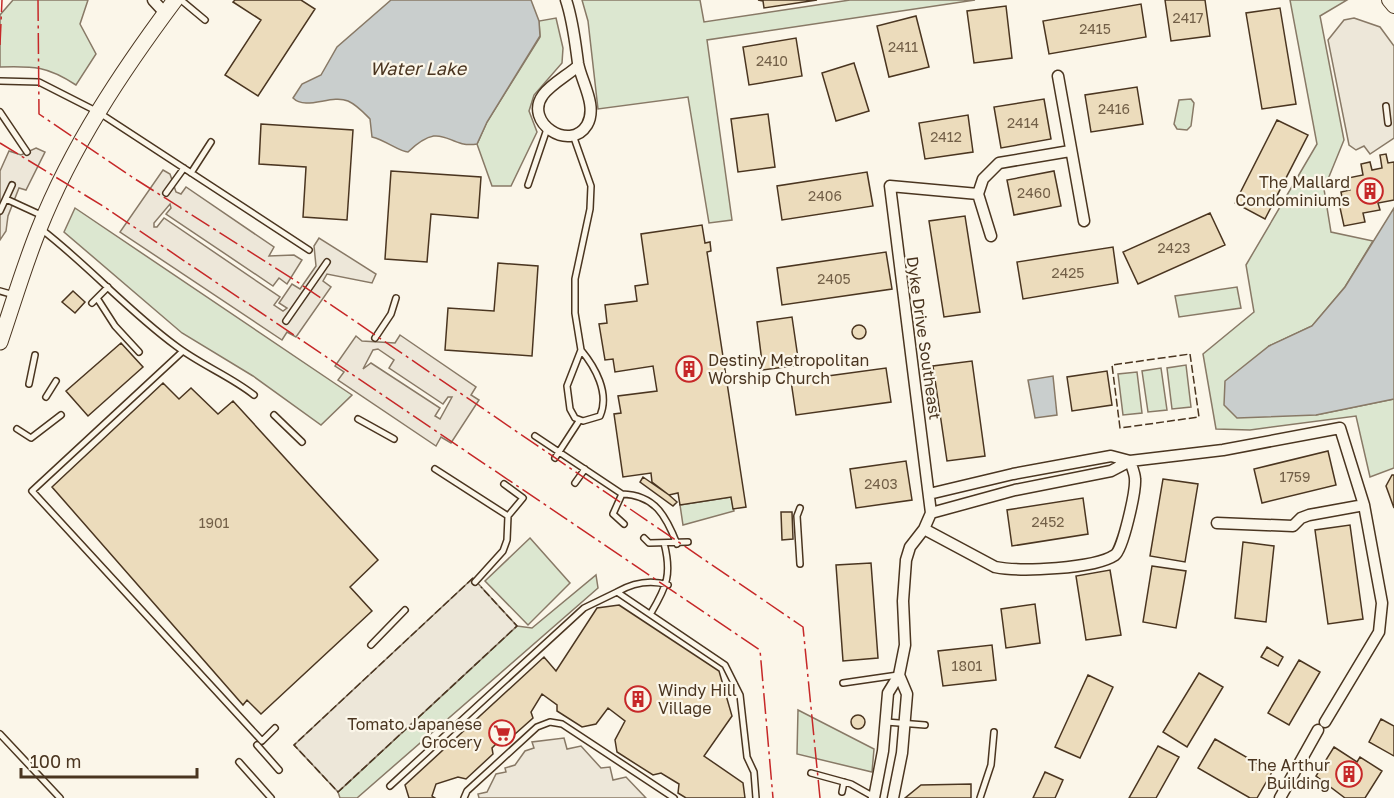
<svg xmlns="http://www.w3.org/2000/svg" width="1394" height="798" font-family="'Golos Text',sans-serif">
	<rect width="100%" height="100%" fill="#fbf6e9"/>
	<path fill="#dce7d0" stroke="#887966" stroke-width="1.5" d="M13,0H88L80,24L96,54L76,85C47,66 34,66 0,67V15Z
		M582,0H700L704,22L850,0H975L707,40L732,220L709,223L688,97L598,109L588,21Z
		M1290,0H1347L1320,16L1344,140L1324,189L1331,232L1373,241L1345,287L1312,326L1269,346L1316,415L1394,399V468L1370,477L1356,416L1250,430L1216,429L1203,354L1254,312L1246,265L1317,144Z
		M556,18L563,48L562,63L534,95L529,111L537,132L511,186H492L477,144L487,122L540,37L539,21Z
		M1191,99L1194,103L1191,126L1187,130L1177,129L1174,124L1179,100Z
		M75,208L352,395L321,425L253,376L182,333L64,232Z
		M1237,287L1241,308L1179,317L1175,296Z
		M1186,365L1191,407L1172,409L1167,368Z
		M1161,368L1167,410L1148,412L1142,371Z
		M1137,372L1142,413L1123,415L1118,374Z
		M731,497L734,511L683,525L680,505Z
		M530,538L570,583L528,625L485,581Z
		M596,575L598,588L357,798H340L338,792L517,626L532,628Z
		M798,710L874,749L872,772L797,754Z"/>
	<path fill="#ede7d9" stroke="#887966" stroke-width="1.5" fill-rule="evenodd" d="M1354,18L1380,27L1394,46V138L1370,154L1364,146L1356,150L1349,145L1328,40L1344,20Z
		M36,148L45,152L26,190L19,188L8,216L6,231L0,240V171L9,151L21,155Z
		M163,170L170,174L176,192L181,194L186,187L274,247L269,256L294,255L302,260L287,284L279,278L273,286L166,214L171,208L170,204L154,223V227H157L164,218L280,297L274,305L283,311L287,308L279,303L292,284L300,289L316,266L314,246L319,238L376,274L372,283L327,274L323,281L331,287L296,337L287,332L282,340L120,232Z
		M400,335L476,387L471,395L479,400L451,443L441,437L436,446L338,380L344,372L335,366L356,336L362,341L395,343ZM378,349L394,360L389,368L443,404L448,397H452L440,419L435,416L440,408L371,363L363,369L373,350Z
		M473,578L517,626L338,792L294,745Z
		M564,738L567,749L581,746L601,768L610,767L613,780L626,777L646,798H479L478,794L487,792L496,774L506,772L505,768L515,765L525,751L534,748L532,742Z"/>
	<path fill="#c9cecd" stroke="#887966" stroke-width="1.5" d="M391,0H531L539,21L540,36L487,122L477,144C446,149 444,118 408,152C400,152 385,140 372,137L370,119C364,113 357,105 348,101C331,94 306,111 293,98L302,84L321,75L337,47Z
		M1394,208V399L1316,415L1237,418L1224,405L1225,381L1269,346L1312,326L1345,287Z
		M1053,376L1057,415L1035,418L1028,380Z"/>
	<path fill="#ecdcbc" stroke="#4a3520" stroke-width="1.5" d="M235,0H301L315,9L258,96L225,75L261,20L233,2Z
		M758,0H817L764,8L763,1Z
		M1165,0H1205L1210,36L1171,41Z
		M1141,4L1146,37L1049,54L1043,21Z
		M1006,6L1012,58L974,63L967,11Z
		M1280,8L1296,104L1262,109L1246,13Z
		M916,16L929,67L889,77L877,26Z
		M796,38L802,76L749,85L743,47Z
		M854,63L869,111L836,121L822,73Z
		M1137,87L1143,124L1091,132L1085,95Z
		M1044,99L1051,139L1001,148L994,107Z
		M768,114L775,167L738,172L731,119Z
		M968,115L973,152L925,159L919,123Z
		M1277,120L1308,135L1265,219L1235,203Z
		M261,124L353,130L347,220L303,217L306,167L259,164Z
		M1386,154L1388,163L1394,162V200L1378,203L1380,210L1363,213L1365,222L1344,226L1339,203L1343,202L1341,192L1350,190L1348,178L1363,175L1361,164L1370,162L1372,170L1382,168L1380,155Z
		M391,171L481,177L478,218L431,214L427,262L385,259Z
		M1054,171L1061,206L1014,215L1007,180Z
		M867,172L873,206L782,220L777,186Z
		M1210,213L1225,245L1138,284L1123,252Z
		M965,216L980,312L944,317L929,221Z
		M702,225L705,243L710,242L711,251L707,252L746,507L733,509L731,497L680,505L678,493L669,495L652,482L651,473L623,477L614,414L621,413L618,396L657,391L653,366L615,372L613,359L605,360L599,324L607,323L605,305L637,301L635,286L648,284L641,234Z
		M1113,247L1118,283L1023,299L1017,262Z
		M886,252L892,289L782,305L777,268Z
		M498,263L538,266L532,356L445,350L448,308L494,311Z
		M73,291L85,302L75,313L62,302Z
		M792,317L799,365L763,370L757,322Z
		M852 332a7 7 0 1 1 14 0a7 7 0 1 1-14 0Z
		M121,343L143,367L88,416L66,391Z
		M972,361L985,456L947,461L933,366Z
		M886,368L891,402L796,415L791,381Z
		M1107,371L1112,405L1072,411L1067,377Z
		M163,383L179,399L191,388L218,414L233,401L378,560L350,587L372,611L261,714L247,700L243,705L52,487Z
		M1328,451L1336,485L1262,503L1254,469Z
		M906,461L912,500L856,508L850,469Z
		M1392,475H1394V508L1386,486Z
		M643,477L669,495L677,502L673,506L640,482Z
		M1163,479L1198,484L1185,562L1150,556Z
		M1083,498L1088,534L1012,546L1007,510Z
		M781,512H792L793,539L782,540Z
		M1350,525L1363,619L1328,624L1315,530Z
		M1243,542L1274,546L1266,622L1235,618Z
		M871,563L878,658L843,661L836,565Z
		M1152,566L1186,571L1176,628L1143,622Z
		M1110,570L1121,635L1086,640L1076,576Z
		M1035,604L1040,643L1006,648L1001,609Z
		M619,605L719,671L732,716L704,756L743,783L745,798H686L678,793L679,784L661,773L653,775L617,752L615,740L625,721L608,708L596,724L582,727L557,711V705L542,694L531,712L533,718L505,743L498,742L492,748L493,754L466,779L458,777L436,784L432,796L435,798H409L405,785L544,657L556,671L597,608Z
		M992,645L996,680L943,686L938,651Z
		M1267,647L1283,657L1278,666L1261,657Z
		M1299,660L1320,672L1289,725L1268,713Z
		M1199,673L1223,687L1187,747L1163,732Z
		M1088,675L1113,687L1080,758L1055,747Z
		M851 722a7 7 0 1 1 14 0a7 7 0 1 1-14 0Z
		M1381,719L1394,726V756L1369,742Z
		M1215,739L1272,772L1257,798H1250L1198,768Z
		M1158,746L1179,757L1156,798H1129Z
		M1334,747L1357,762L1360,757L1382,771L1365,798H1345L1316,776Z
		M1045,772L1063,780L1055,798H1033Z
		M971,784V798H905L921,785Z"/>
	<g fill="none" stroke-linecap="round" stroke-linejoin="round">
		<g stroke="#4a3520" stroke-width="8">
			<path id="service" d="M181,0L205,20
				M0,81L39,82L98,112L309,250
				M1386,106L1388,123
				M0,112L27,152
				M573,135L591,186L590,209L575,279V313L581,350L567,386L570,409L575,418L583,421L600,416C610,393 595,367 581,350
				M191,173L211,142
				M528,185L547,129
				M166,193L184,168
				M6,199L43,216
				M0,211L12,185
				M41,229C88,265 128,311 176,346C201,365 230,376 254,395
				M0,291L14,295
				M97,298L115,326L139,352
				M92,303L108,287
				M286,321L327,262
				M375,338L391,314L396,298
				M183,351L32,491L262,741L275,728
				M29,384L35,355
				M46,397L56,381
				M274,415L302,442
				M358,419L394,439
				M17,429L31,438L61,415
				M535,436L622,494C655,495 666,516 677,544
				M555,458L579,421
				M435,469L508,516
				M575,483L585,469
				M622,494L613,514L624,524
				M800,508L797,516L800,564
				M644,538L649,543L688,542
				M475,582L503,551L507,540L508,516L523,498L504,484
				M668,585C649,579 633,583 617,592L725,665L740,695L747,757L754,772L756,798
				M651,613C667,586 672,574 664,543
				M371,645L405,610
				M843,683L898,675
				M886,722L925,725
				M0,734L60,798
				M257,745L279,770
				M239,762L271,798
				M811,773L851,784L874,797
				M390,786L584,608L617,592
				M842,792L844,782
				M464,798L467,791L537,727L550,722L562,724L674,798
				M980,798L991,765L994,732"/>
		</g>
		<g stroke="#4a3520" stroke-width="13">
			<path id="minor" d="M153,0L165,13
				M566,0C573,21 575,41 578,63C581,81 598,106 587,125C570,153 523,122 543,95C551,84 568,75 578,66
				M1058,76L1084,221
				M978,194L991,236
				M929,494L1013,474L1111,456L1130,461
				M931,513L1015,490L1111,471L1130,461L1223,450L1340,428L1364,505L1382,603L1379,632L1325,722
				M1217,523L1293,526L1301,518L1309,515L1364,505
				M924,529L995,567C1020,572 1094,569 1115,555C1123,549 1136,491 1135,479C1135,474 1132,467 1130,461
				M874,798L883,751L888,693L899,675L905,645L903,601L906,560L910,547L924,529L931,513L890,186L978,194L983,179L999,163L1070,151
				M893,798L902,753L907,694L899,675
				M1280,798L1318,730"/>
		</g>
		<g stroke="#4a3520" stroke-width="16">
			<path id="tertiary" d="M1389,0L1394,6"/>
		</g>
		<g stroke="#4a3520" stroke-width="17">
			<path id="secondary" d="M0,342C13,304 24,266 39,229C72,146 122,71 175,0"/>
		</g>
		<use href="#service" stroke="#fbf6e9" stroke-width="5"/>
		<use href="#minor" stroke="#fbf6e9" stroke-width="10"/>
		<use href="#tertiary" stroke="#fbf6e9" stroke-width="14"/>
		<use href="#secondary" stroke="#fbf6e9" stroke-width="15"/>
		<path stroke="#4a3520" stroke-width="1.5" stroke-dasharray="8 3" stroke-linecap="butt" d="M1190,354L1199,417L1120,428L1112,365Z
			M473,578L294,745L338,792L517,626L481,587"/>
		<path stroke="#c62828" stroke-width="1.5" stroke-dasharray="21 4.5 3 4.5" stroke-linecap="butt" d="M38,0L39,114L132,177L296,281L803,627L820,798
			M0,45L2,0
			M0,143L106,208L760,650L773,798"/>
	</g>
	<defs>
		<g id="building-ring" transform="scale(1.35)"><circle r="9.5" fill="#fbf6e9" stroke="#c62828" stroke-width="1.5"/><path d="M-4-6H4V6H1V3H-1V6H-4ZM-2.5-4.3h1.7v1.8h-1.7ZM.8-4.3h1.7v1.8H.8ZM-2.5-1h1.7V.8h-1.7ZM.8-1h1.7V.8H.8Z" fill="#c62828"/></g>
		<g id="supermarket-ring" transform="scale(1.35)"><circle r="9.5" fill="#fbf6e9" stroke="#c62828" stroke-width="1.5"/><path d="M-6-5.5h2.5l.6 2H6L4.5 2H-2.5L-4.4-4H-6ZM-1.5 3.2a1.3 1.3 0 1 0 .1 0ZM3 3.2a1.3 1.3 0 1 0 .1 0Z" fill="#c62828"/></g>
	</defs>
	<g fill-rule="evenodd">
		<use href="#building-ring" x="1370" y="191"/>
		<use href="#building-ring" x="689" y="369"/>
		<use href="#building-ring" x="638" y="699"/>
		<use href="#supermarket-ring" x="502" y="733"/>
		<use href="#building-ring" x="1349" y="774"/>
	</g>
	<g text-anchor="middle" stroke-width="4.5" stroke-linejoin="round" paint-order="stroke">
		<g font-size="14" fill="#725f47">
			<text x="1188" y="23">2417</text>
			<text x="1095" y="34">2415</text>
			<text x="903" y="52">2411</text>
			<text x="772" y="66">2410</text>
			<text x="1114" y="114">2416</text>
			<text x="1023" y="128">2414</text>
			<text x="946" y="142">2412</text>
			<text x="1034" y="198">2460</text>
			<text x="825" y="201">2406</text>
			<text x="1174" y="253">2423</text>
			<text x="1068" y="278">2425</text>
			<text x="834" y="284">2405</text>
			<text x="1295" y="482">1759</text>
			<text x="881" y="489">2403</text>
			<text x="1048" y="527">2452</text>
			<text x="214" y="528">1901</text>
			<text x="967" y="671">1801</text>
		</g>
		<g font-size="16" fill="#4a3520" stroke="#fbf6e9" text-anchor="end">
			<text x="1350" y="188">The Mallard<tspan x="1350" dy="18">Condominiums</tspan></text>
			<text x="708" y="366" text-anchor="start">Destiny Metropolitan<tspan x="708" dy="18">Worship Church</tspan></text>
			<text x="658" y="696" text-anchor="start">Windy Hill<tspan x="658" dy="18">Village</tspan></text>
			<text x="482" y="730">Tomato Japanese<tspan x="482" dy="18">Grocery</tspan></text>
			<text x="1330" y="771">The Arthur<tspan x="1330" dy="18">Building</tspan></text>
		</g>
		<g font-size="16" fill="#4a3520" stroke="#fbf6e9">
			<text transform="translate(924 338) rotate(82)" y="6">Dyke Drive Southeast</text>
		</g>
		<g font-size="18" font-style="italic" fill="#4a3520" stroke="#fbf6e9">
			<text x="418" y="75">Water Lake</text>
		</g>
	</g>
	<path d="M21 768v9h176v-9" fill="none" stroke="#4a3520" stroke-width="3"/>
	<text x="30" y="768" font-size="18" fill="#4a3520" stroke="#fbf6e9" stroke-width="4.5" paint-order="stroke">100 m</text>
</svg>
